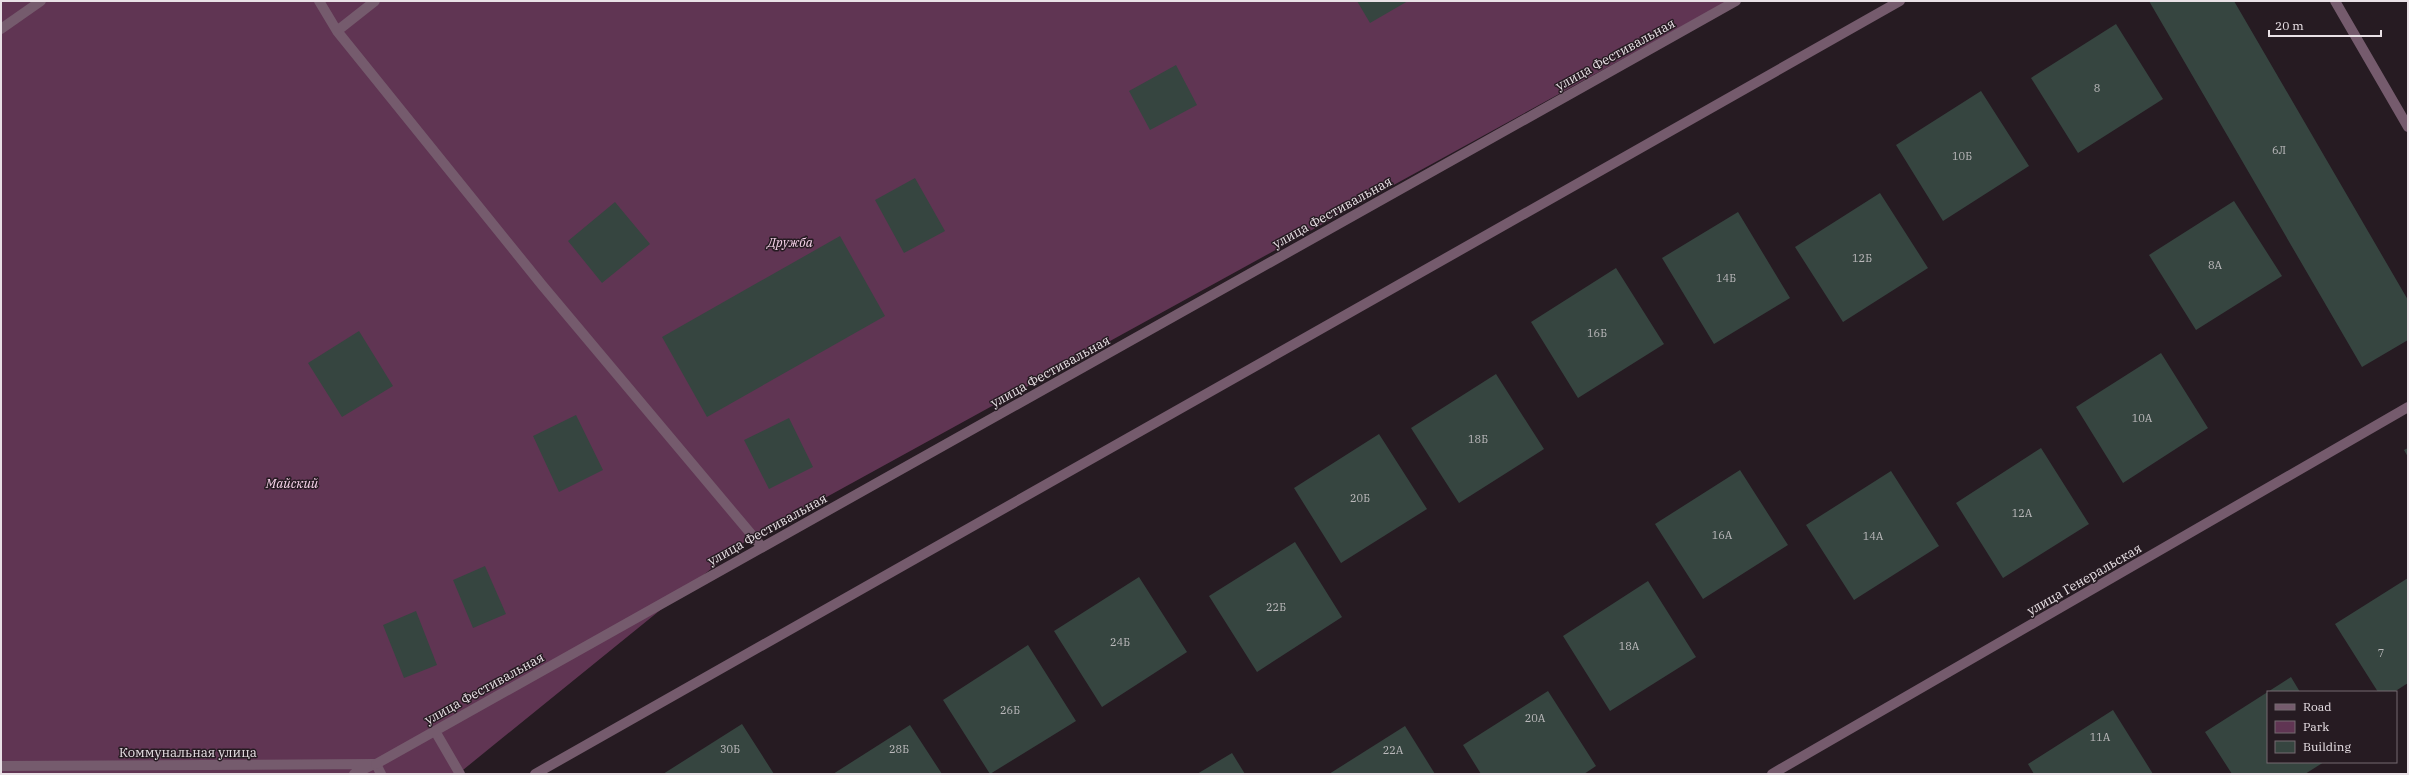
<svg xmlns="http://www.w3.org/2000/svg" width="2409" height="775" font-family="'IBM Plex Serif',serif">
	<rect width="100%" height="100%" fill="#261b22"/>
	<path fill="#603553" d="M1,1H1728L743,543L458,774H1Z"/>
	<path fill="#364540" d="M1357,1H1408L1370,23Z
		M2149,1H2234L2408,300V340L2362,367Z
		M2116,24L2163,99L2078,153L2031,78Z
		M1176,65L1197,105L1150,130L1129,91Z
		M1981,91L2029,166L1943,221L1896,145Z
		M915,178L945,231L904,253L875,200Z
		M1880,193L1928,268L1843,322L1795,247Z
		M2234,201L2282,276L2196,330L2149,255Z
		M615,202L650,244L602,283L568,241Z
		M1738,212L1790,298L1714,344L1662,258Z
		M840,236L885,316L707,417L662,337Z
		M1616,268L1664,344L1578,398L1531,322Z
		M359,331L393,386L342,417L308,363Z
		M2161,353L2208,428L2123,483L2076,407Z
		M1496,374L1544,449L1459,503L1411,428Z
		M576,415L603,470L559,492L533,436Z
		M789,418L813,467L769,489L744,440Z
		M1379,434L1427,509L1341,563L1294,488Z
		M2041,448L2089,524L2003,578L1956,503Z
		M2408,448V457L2404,450Z
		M1740,470L1788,545L1703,599L1655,524Z
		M1891,471L1939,546L1854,600L1806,525Z
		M1295,542L1342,617L1257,672L1209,596Z
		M485,566L506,614L473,628L453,580Z
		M1139,577L1187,652L1102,707L1054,631Z
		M2408,578V683L2394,692H2378L2335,624Z
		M1648,581L1696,657L1610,711L1563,636Z
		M416,611L437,665L404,678L383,625Z
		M1028,645L1076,721L990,774L943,700Z
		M2291,677L2300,692H2268V762H2324L2305,774H2232L2205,732Z
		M1548,691L1596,766L1584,774H1481L1463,745Z
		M2113,710L2153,774H2034L2028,764Z
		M742,724L774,774H663Z
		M910,725L942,774H833Z
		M1405,726L1435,774H1329Z
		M1232,753L1245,774H1197Z"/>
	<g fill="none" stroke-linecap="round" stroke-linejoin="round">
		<path stroke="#755b6d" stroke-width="10" d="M319,1L337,31L542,285L762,547
			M1,29L41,1
			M337,31L375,1
			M376,764L381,774
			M1,766L376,764
			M354,774L372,765
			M535,774L1900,1"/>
		<path stroke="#755b6d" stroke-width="10" d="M2335,1L2408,127
			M435,731L460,774
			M376,764L1736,1
			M1772,774L2408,407"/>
	</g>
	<g text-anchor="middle" stroke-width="3" stroke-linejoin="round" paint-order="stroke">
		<g font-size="11" fill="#bcbabc">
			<text x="2097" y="92">8</text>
			<text x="2279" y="154">6Л</text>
			<text x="1962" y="160">10Б</text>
			<text x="1862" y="262">12Б</text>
			<text x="2215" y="269">8А</text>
			<text x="1726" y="282">14Б</text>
			<text x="1597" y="337">16Б</text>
			<text x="2142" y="422">10А</text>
			<text x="1478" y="443">18Б</text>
			<text x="1360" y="502">20Б</text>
			<text x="2022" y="517">12А</text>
			<text x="1722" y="539">16А</text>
			<text x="1873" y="540">14А</text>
			<text x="1276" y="611">22Б</text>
			<text x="1120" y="646">24Б</text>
			<text x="1629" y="650">18А</text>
			<text x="2381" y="657">7</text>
			<text x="1010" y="714">26Б</text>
			<text x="1535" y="722">20А</text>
			<text x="2100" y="741">11А</text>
			<text x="730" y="753">30Б</text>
			<text x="899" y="753">28Б</text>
			<text x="1393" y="754">22А</text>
		</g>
		<g font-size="13" fill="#e9e1e6" stroke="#261b22">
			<text transform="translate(1615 54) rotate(-29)" y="5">улица Фестивальная</text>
			<text transform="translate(1332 212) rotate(-29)" y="5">улица Фестивальная</text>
			<text transform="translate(1050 371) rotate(-29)" y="5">улица Фестивальная</text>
			<text transform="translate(767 529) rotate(-29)" y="5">улица Фестивальная</text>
			<text transform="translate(2084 579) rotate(-30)" y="5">улица Генеральская</text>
			<text transform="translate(484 688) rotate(-29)" y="5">улица Фестивальная</text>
			<text x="188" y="757">Коммунальная улица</text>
		</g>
		<g font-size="13" font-style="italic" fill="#f8d4eb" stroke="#261b22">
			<text x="790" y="247">Дружба</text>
			<text x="292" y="488">Майский</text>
		</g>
	</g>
	<rect width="2409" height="775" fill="none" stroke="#e9e1e6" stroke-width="4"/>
	<rect x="2267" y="691" width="130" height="72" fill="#261b22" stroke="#746a70"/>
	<rect x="2275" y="704" width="20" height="6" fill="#755b6d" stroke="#746a70"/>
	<text x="2303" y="711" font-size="12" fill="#e9e1e6">Road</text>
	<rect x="2275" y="721" width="20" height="12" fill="#603553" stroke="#746a70"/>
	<text x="2303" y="731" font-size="12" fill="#e9e1e6">Park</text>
	<rect x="2275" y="741" width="20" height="12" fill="#364540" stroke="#746a70"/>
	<text x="2303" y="751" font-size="12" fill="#e9e1e6">Building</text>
	<path d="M2269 30v6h112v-6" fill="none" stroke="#e9e1e6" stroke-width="2"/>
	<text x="2275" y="30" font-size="12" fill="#e9e1e6" stroke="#261b22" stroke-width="3" paint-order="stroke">20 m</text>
</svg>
